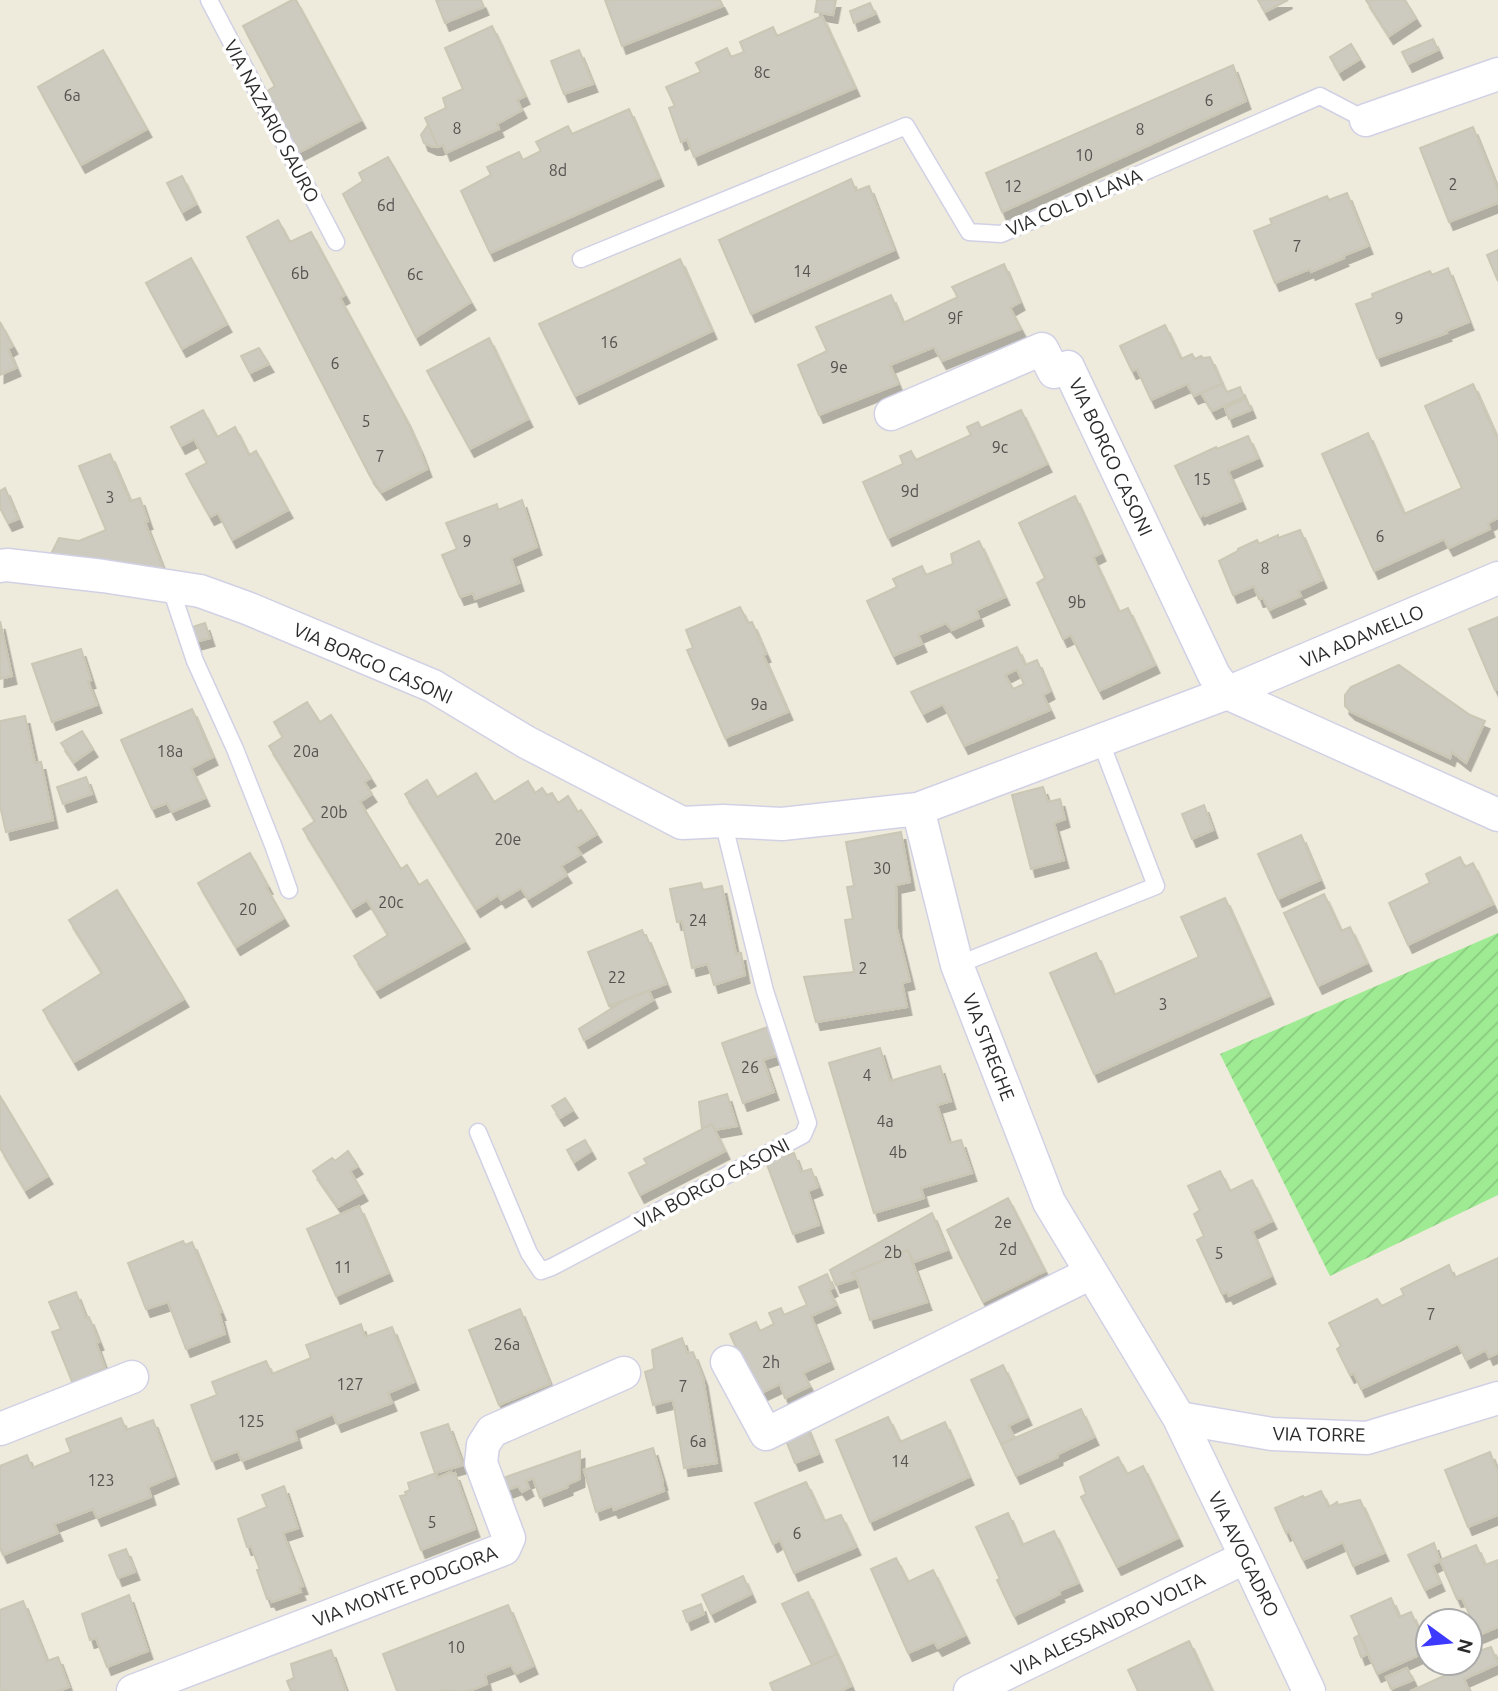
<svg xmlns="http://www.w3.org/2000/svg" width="1498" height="1691" font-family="Ubuntu,sans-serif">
	<defs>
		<pattern id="garden-furrows" width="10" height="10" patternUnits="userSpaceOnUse" patternTransform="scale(1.75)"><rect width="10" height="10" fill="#9feb93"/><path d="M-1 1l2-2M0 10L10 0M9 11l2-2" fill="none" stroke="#89ca7f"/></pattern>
		<filter id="shadow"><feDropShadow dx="4.5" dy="8" stdDeviation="0" flood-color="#0004"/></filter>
	</defs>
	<rect width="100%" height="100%" fill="#efebdc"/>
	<path fill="url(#garden-furrows)" d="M1498,933V1195L1330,1276L1220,1054Z"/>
	<path fill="#cdcabf" stroke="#cac7b5" stroke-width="2" fill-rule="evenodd" filter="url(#shadow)" d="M292,0H296L361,120L298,153L266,92L275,86L243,26Z
		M436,0H481L484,7L445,23Z
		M605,0H720L723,6L622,46Z
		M817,0H836L833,15L815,12Z
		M1258,0H1288L1265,12Z
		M1366,0H1405L1416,18L1389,36Z
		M870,3L875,14L854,23L850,11Z
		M822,16L855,88L694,157L687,139L681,142L669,108L675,106L666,87L701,72L696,63L727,48L731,57L744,52L740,42L773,27L777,36Z
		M492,26L525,96L517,100L522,110L497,124L499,129L446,153L443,145L438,147L425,118L446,108L443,98L463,89L445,48Z
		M1433,39L1438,50L1408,64L1402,52Z
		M1351,44L1360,59L1339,72L1330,57Z
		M103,50L147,129L81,165L38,87Z
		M579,50L593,84L564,94L551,61Z
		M1233,65L1246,101L1002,212L986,173Z
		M629,109L659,178L490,253L461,191L491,175L487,167L519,152L523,160L541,151L536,142L568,126L572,134Z
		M428,125L438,147H433L424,143L421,135Z
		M1473,127L1498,190V203L1449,222L1420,148Z
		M388,157L471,302L416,337L343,194L363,181L359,173Z
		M182,176L196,204L182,212L167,183Z
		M851,179L856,191L869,186L894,250L751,314L719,240Z
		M1347,193L1368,246L1343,256L1344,258L1311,272L1310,269L1275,283L1254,231L1272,224L1270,219L1327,196L1329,200Z
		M278,220L290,242L311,232L345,295L340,298L405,417L419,448L427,469L382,492L370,476L247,237Z
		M1498,250V281L1487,255Z
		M191,258L227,324L182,349L146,283Z
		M680,259L712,331L575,396L539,324Z
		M1004,264L1020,302L1010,308L1021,329L942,361L934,347L890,365L898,384L819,415L798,365L827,351L816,327L891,295L903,323L958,297L952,287Z
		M1448,268L1469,322L1446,331L1447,333L1377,358L1356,304L1373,298L1372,294L1430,271L1432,275Z
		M0,322L13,346L8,349L16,368L0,375Z
		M1165,325L1181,359L1192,354L1195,359L1201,356L1203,358L1210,357L1222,384L1194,396L1187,384L1151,400L1137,369L1132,371L1120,346Z
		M489,338L528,419L470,449L427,371Z
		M259,348L269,364L250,373L241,356Z
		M1222,384L1227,392L1240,387L1244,397L1212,411L1201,393Z
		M1473,384L1498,440V518L1488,523L1490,529L1449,548L1444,539L1374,571L1322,454L1368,433L1404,514L1462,488L1425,406Z
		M1246,398L1251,410L1229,419L1225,408Z
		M203,410L217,437L235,427L249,455L256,451L288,510L232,540L218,513L210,517L186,474L207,463L194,439L181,446L171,427Z
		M1021,410L1047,464L888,538L863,482L903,464L900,456L911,451L916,460L971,435L967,427L978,422L981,428Z
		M1248,436L1258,458L1228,471L1241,501L1205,516L1204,514L1200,517L1175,466L1216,447L1217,449Z
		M110,454L130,501L140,498L148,521L145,522L164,571L50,556L59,538L79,541L106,530L79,466Z
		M5,488L18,519L8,523L0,508V491Z
		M1075,496L1101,553L1093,557L1119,612L1128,608L1155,665L1099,691L1071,635L1063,639L1037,583L1045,578L1019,523Z
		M522,500L537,547L511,558L519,583L475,599L473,593L460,597L442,555L457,549L446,523L497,504L498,510Z
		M1300,530L1322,580L1298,591L1301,596L1269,610L1263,598L1259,599L1254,586L1233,595L1219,561L1238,551V549L1257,540L1259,544L1278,535V538Z
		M979,541L1005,597L976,610L979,618L952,630L946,623L918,635L922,644L893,656L867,601L897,587L893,579L922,566L926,575L953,564L951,554Z
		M740,607L748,623L752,622L766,654L763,655L788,712L725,738L687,650L693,648L686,630Z
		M1498,617V689L1495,690L1469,629Z
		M0,621L12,676L0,679Z
		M205,623L210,638L195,642L189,628Z
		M1017,647L1025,665L1037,660L1050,691L1043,695L1050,710L964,746L943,704L923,714L911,692ZM1017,669L1024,684L1013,689L1005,675Z
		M81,649L91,680L88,681L97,705L52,722L32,664Z
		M1399,665L1470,715L1485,721L1466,763L1452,752L1450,758L1351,712L1345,706V695L1351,687Z
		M307,702L320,722L331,715L371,778L364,782L372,794L360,802L401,869L407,865L419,885L427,880L465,941L376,990L354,956L388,935L367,900L352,909L303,829L315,821L269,746L283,737L274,722Z
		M192,709L213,757L191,768L205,798L172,812L167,803L152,809L121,740Z
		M25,716L35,763L41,762L53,820L6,832L0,806V721Z
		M82,731L93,749L74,762L61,743Z
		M476,773L494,802L528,781L535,793L542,788L547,795L552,793L558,803L568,796L578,812L581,810L597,834L576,847L581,854L561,866L567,875L528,899L521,888L501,900L498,895L476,909L405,794L427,780L437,797Z
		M86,777L92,794L63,804L57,787Z
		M1043,787L1048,802L1060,799L1065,819L1054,823L1064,860L1031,869L1012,795Z
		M1204,805L1213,830L1192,839L1182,814Z
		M901,832L910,882L896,885L897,929L910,981L902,983L907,1007L816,1022L804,977L854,972L845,920L853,919L847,887L854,886L846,842Z
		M1301,835L1320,880L1278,899L1258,854Z
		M250,853L268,886L266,887L284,918L236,947L198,883Z
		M1460,857L1465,867L1473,863L1493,904L1408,945L1389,903L1430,883L1426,874Z
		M701,883L703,890L722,886L736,954L741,953L745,975L714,985L708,964L692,968L682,921L677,922L670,889Z
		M117,890L184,999L74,1062L43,1010L102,973L69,920Z
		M1324,894L1341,931L1350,927L1367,963L1318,986L1284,913Z
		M1225,898L1269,996L1094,1074L1050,973L1096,953L1114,995L1199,957L1181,917Z
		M642,930L644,935H646L666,984L609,1006L588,952Z
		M649,991L653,1000L584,1040L579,1029L625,1000Z
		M768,1027L778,1055L763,1060L774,1092L743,1103L722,1043Z
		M880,1048L890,1081L940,1066L951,1101L937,1105L949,1143L961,1140L972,1173L921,1188L924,1198L874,1213L829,1063Z
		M727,1094L737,1126L715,1130L712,1124L702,1129L699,1102Z
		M0,1096L48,1176L25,1190L0,1148Z
		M565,1098L573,1110L560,1118L552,1106Z
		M712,1124L725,1151L640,1195L629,1173L647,1164L644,1159Z
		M585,1140L591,1151L574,1162L567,1150Z
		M348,1151L358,1166L350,1171L363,1193L338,1207L313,1171L332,1158L335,1161Z
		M794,1153L801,1172L811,1169L818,1187L808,1191L819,1225L793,1234L766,1162Z
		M1220,1171L1230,1191L1252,1180L1272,1221L1252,1231L1271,1276L1229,1296L1227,1292L1222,1294L1197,1240L1204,1236L1194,1214L1200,1210L1188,1186Z
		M1008,1198L1045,1271L983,1302L947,1230Z
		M359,1206L388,1273L336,1296L307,1229Z
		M932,1213L947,1250L914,1262L908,1250L852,1273L857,1278L836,1285L830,1270Z
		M183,1241L185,1245L192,1242L221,1312H219L225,1334L186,1349L168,1302L146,1309L128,1263Z
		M908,1250L927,1302L870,1320L857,1278L852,1273Z
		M1498,1258V1353L1489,1357L1486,1350L1466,1360L1458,1344L1361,1389L1354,1373L1350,1375L1337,1349L1341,1346L1329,1323L1377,1299L1382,1306L1404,1295L1401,1289L1449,1265L1454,1278Z
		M827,1274L833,1288L829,1290L836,1305L811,1316L829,1361L803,1373L810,1386L785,1398L780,1384L757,1395L730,1334L756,1322L760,1331L774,1324L769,1313L781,1308L784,1315L807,1305L799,1287Z
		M76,1292L86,1318L89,1317L99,1342L96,1343L105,1368L97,1372L100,1379L75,1389L52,1332L61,1329L49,1302Z
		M520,1309L550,1384L499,1405L469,1330Z
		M361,1324L365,1337L392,1327L414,1382L388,1393L392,1403L337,1424L333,1414L294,1430L297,1440L242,1461L238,1451L212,1461L191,1405L217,1395L212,1382L266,1361L272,1374L311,1358L306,1345Z
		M682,1338L687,1353L693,1352L703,1378L717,1463L684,1468L673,1400L653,1405L645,1372L654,1369L652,1350Z
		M1003,1365L1027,1417L1008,1426L1015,1438L1001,1444L971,1380Z
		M1081,1409L1094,1437L1058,1454V1457L1016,1476L1001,1444Z
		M888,1417L900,1442L945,1422L969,1477L870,1522L836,1440Z
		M121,1418L126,1430L153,1420L174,1476L148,1487L151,1497L97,1518L93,1509L54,1524L58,1533L3,1555L0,1548V1466L27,1455L32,1468L71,1452L66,1439Z
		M805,1423L818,1454L795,1463L783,1433Z
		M448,1424L463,1465L435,1473L421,1433Z
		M653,1448L663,1482L662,1483L664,1491L614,1510L612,1506L596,1512L584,1470Z
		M580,1451V1479L568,1484V1487L540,1498L533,1478L526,1481L529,1488L522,1492L518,1486L505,1491L500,1479Z
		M1490,1452L1498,1473V1515L1468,1527L1445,1470Z
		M1118,1457L1127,1474L1143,1466L1178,1538L1117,1567L1081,1497L1086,1494L1080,1477Z
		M451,1472V1474L455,1473L475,1529L421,1550L400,1496L406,1495L405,1492L410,1490L408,1483L436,1473L437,1478Z
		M806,1482L824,1521L841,1515L856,1547L794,1573L780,1540L773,1544L755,1503Z
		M284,1486L298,1528L283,1533L303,1586L299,1587L301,1592L272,1602L270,1598L267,1599L257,1570H260L251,1546L247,1547L238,1519L267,1507L262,1495Z
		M1321,1491L1329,1507L1337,1502L1338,1505L1360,1500L1384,1553L1353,1566L1343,1542L1303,1560L1289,1531L1286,1533L1275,1508L1303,1496L1304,1498Z
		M1008,1513L1022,1545L1054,1531L1078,1583L1059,1591L1060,1594L1014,1616L997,1580L1000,1579L976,1527Z
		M1434,1543L1440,1561L1432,1565L1440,1583L1425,1590L1408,1555Z
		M1476,1545L1485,1565L1498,1560V1627L1479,1635L1462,1598L1457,1599L1440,1560Z
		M126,1549L135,1572L118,1578L109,1555Z
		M896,1558L908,1582L933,1570L965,1635L938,1648L934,1642L908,1653L871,1569Z
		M743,1576L751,1594L711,1614L702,1595Z
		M808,1592L837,1654L812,1665L782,1604Z
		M129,1595L148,1651L107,1667L96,1638L90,1640L82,1614Z
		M1391,1598L1399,1617L1411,1612L1428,1651L1377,1674L1351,1616Z
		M23,1601L47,1661L58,1657L69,1687L58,1691H0V1610Z
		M701,1604L704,1614L687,1622L683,1611Z
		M508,1605L533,1666L516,1674L511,1665L485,1675L487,1684L469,1691H449L448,1690L444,1691H397L383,1654Z
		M1359,1635L1368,1654L1361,1657L1354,1638Z
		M1189,1641L1212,1691H1138L1128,1670Z
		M1491,1647L1498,1664L1464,1679L1469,1691H1411L1459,1669L1457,1663H1470V1654Z
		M331,1650L346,1691H291L287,1681L294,1678L291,1664Z
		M837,1654L851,1686L840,1691H773L770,1683Z
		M1407,1668L1413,1680L1391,1689L1386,1677Z"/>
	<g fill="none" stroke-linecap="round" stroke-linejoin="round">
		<g stroke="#d1d1e6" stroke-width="19">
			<path id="lane" d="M209,0L336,242
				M581,259L906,126L969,232L1001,234L1320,96L1366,120
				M170,586L195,661L235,749L273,845L289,890
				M957,965L1156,886L1100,740
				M478,1132L529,1253L541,1271L552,1267L803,1135L808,1123L765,991L723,821"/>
		</g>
		<g stroke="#d1d1e6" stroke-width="35">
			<path id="street" d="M1366,120L1498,74
				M891,414L1042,349L1054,372L1068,367L1214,675L1227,693L1498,815
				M0,566L7,565L103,576L200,591L247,608L433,686L526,742L682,823L723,821L782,824L918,809L1227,693L1498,578
				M918,809L957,965L1049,1202L1179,1418L1246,1557L1309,1691
				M727,1362L766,1434L1091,1273
				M1179,1418L1272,1434L1367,1438L1498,1398
				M0,1429L132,1377
				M133,1691L504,1549L509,1538L481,1463L483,1445L492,1431L624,1373
				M970,1691L1246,1557"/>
		</g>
		<use href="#lane" stroke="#fff" stroke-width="16"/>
		<use href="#street" stroke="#fff" stroke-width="32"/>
	</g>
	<g text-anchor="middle" stroke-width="7" stroke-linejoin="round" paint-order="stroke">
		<g font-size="16" fill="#545350">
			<text x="762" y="78">8c</text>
			<text x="72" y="101">6a</text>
			<text x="1209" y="106">6</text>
			<text x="457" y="134">8</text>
			<text x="1140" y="135">8</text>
			<text x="1084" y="161">10</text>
			<text x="558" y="176">8d</text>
			<text x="1453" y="190">2</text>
			<text x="1013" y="192">12</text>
			<text x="386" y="211">6d</text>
			<text x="1297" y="252">7</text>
			<text x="802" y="277">14</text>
			<text x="300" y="279">6b</text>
			<text x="415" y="280">6c</text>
			<text x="955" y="324">9f</text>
			<text x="1399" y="324">9</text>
			<text x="609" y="348">16</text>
			<text x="335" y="369">6</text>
			<text x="839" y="373">9e</text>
			<text x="366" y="427">5</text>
			<text x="1000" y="453">9c</text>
			<text x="380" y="462">7</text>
			<text x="1202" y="485">15</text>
			<text x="910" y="497">9d</text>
			<text x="110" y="503">3</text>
			<text x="1380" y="542">6</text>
			<text x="467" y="547">9</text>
			<text x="1265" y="574">8</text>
			<text x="1077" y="608">9b</text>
			<text x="759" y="710">9a</text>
			<text x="170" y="757">18a</text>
			<text x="306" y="757">20a</text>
			<text x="334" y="818">20b</text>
			<text x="508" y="845">20e</text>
			<text x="882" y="874">30</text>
			<text x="391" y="908">20c</text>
			<text x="248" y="915">20</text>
			<text x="698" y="926">24</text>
			<text x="863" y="974">2</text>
			<text x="617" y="983">22</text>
			<text x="1163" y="1010">3</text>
			<text x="750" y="1073">26</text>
			<text x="867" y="1081">4</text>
			<text x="885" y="1127">4a</text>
			<text x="898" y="1158">4b</text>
			<text x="1003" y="1228">2e</text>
			<text x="1008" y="1255">2d</text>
			<text x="893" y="1258">2b</text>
			<text x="1219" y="1259">5</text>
			<text x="343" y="1273">11</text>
			<text x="1431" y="1320">7</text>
			<text x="507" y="1350">26a</text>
			<text x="771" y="1368">2h</text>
			<text x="350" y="1390">127</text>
			<text x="683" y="1392">7</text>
			<text x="251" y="1427">125</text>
			<text x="698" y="1447">6a</text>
			<text x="900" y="1467">14</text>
			<text x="101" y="1486">123</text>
			<text x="432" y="1528">5</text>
			<text x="797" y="1539">6</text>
			<text x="456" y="1653">10</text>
		</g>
		<g font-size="19" fill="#2b2b2b" stroke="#fff">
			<text transform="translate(272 121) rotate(62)" y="7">VIA NAZARIO SAURO</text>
			<text transform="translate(1074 202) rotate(-23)" y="7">VIA COL DI LANA</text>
			<text transform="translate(1111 457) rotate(65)" y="7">VIA BORGO CASONI</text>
			<text transform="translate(1362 636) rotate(-23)" y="7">VIA ADAMELLO</text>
			<text transform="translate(373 663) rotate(24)" y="7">VIA BORGO CASONI</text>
			<text transform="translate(989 1047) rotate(69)" y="7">VIA STREGHE</text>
			<text transform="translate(712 1183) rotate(-28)" y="7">VIA BORGO CASONI</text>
			<text transform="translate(1319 1434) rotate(1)" y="7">VIA TORRE</text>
			<text transform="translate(1244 1554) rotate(64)" y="7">VIA AVOGADRO</text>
			<text transform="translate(405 1586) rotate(-21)" y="7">VIA MONTE PODGORA</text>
			<text transform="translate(1108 1624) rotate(-26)" y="7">VIA ALESSANDRO VOLTA</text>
		</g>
	</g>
	<g transform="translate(1449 1642) rotate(105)"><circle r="33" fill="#ffffff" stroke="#aaaaaa" stroke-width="2"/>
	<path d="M0-5L12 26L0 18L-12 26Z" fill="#3d39ff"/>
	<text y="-10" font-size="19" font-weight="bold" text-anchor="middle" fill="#2b2b2b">N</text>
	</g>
</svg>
